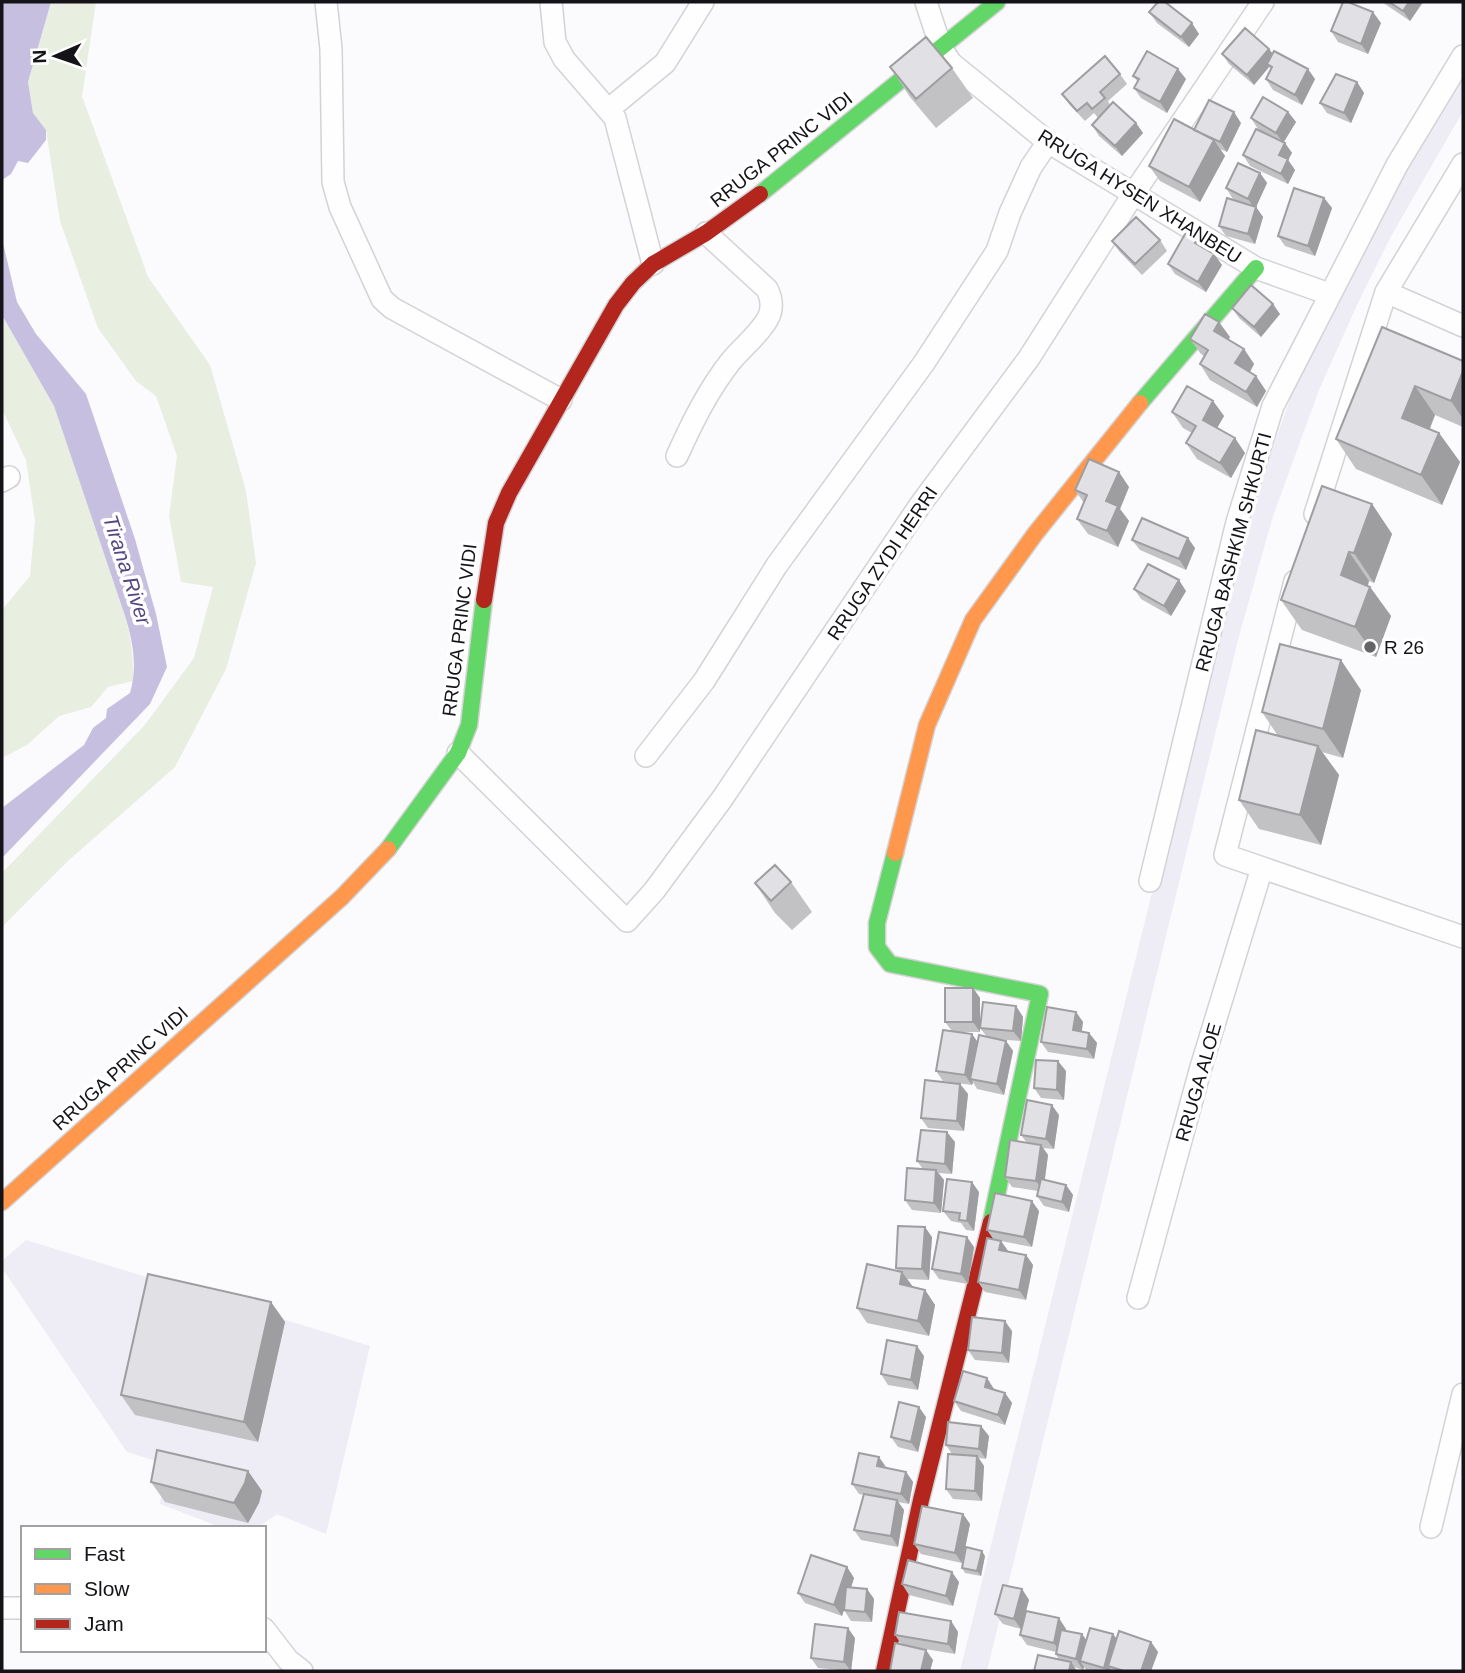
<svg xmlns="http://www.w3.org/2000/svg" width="1465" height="1673" font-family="Arial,sans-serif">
	<rect width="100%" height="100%" fill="#fbfafd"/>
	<path fill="#eeecf4" d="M1463,67V111L1390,238L1356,307L1319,390L1273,516L1239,636L987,1671H960L1201,694L1253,502L1296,383L1333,298Z
		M26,1240L370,1346L326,1534L277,1514L257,1528H223L160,1504L166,1464L127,1452L2,1268V1261Z"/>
	<path fill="#e8eee0" d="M51,2H96L82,96L148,277L210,365L246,491L256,563L226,669L175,767L69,860L2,927V873L144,726L194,658L213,587L181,582L169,516L177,456L156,396L136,381L98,328L60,221L46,130L33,113L28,82Z
		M2,315L54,406L121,604C130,630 134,653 133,681L108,687L91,707L59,716L27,745L2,758V610L30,576L35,521L26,460L2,409Z"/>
	<path fill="#c6bfe0" d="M2,2H51L28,82L33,113L46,130V140L28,163L18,161L11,174L2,180Z
		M2,239L17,302L36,334L86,394L135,539L156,614L167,667L150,704L2,858V808L84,745L93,728L106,718L107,709L130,693C139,662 131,633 121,604L54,406L2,315Z"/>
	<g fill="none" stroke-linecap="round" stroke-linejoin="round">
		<g stroke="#d3d2d5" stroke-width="24">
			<path id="street" d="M326,2L331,49L333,182L340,207L382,299L392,308L561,400
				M551,2L555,42L564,59L615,118L653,264
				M926,2L941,48L951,63L1048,142L1256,268L1329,294
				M609,109L665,63L703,2
				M1386,292L1463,326
				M677,456C692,423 708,390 731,361C742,348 758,335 767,320C773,310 772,299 767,289L706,233
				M2,481L9,477
				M1315,514L1386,292L1463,164
				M1295,581L1225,855L1463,937
				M458,753L627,921L654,891L722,799L920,505L1029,358L1134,193L1263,2
				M646,756L704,681L777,565L924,363L997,251L1010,213L1031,167L1048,142
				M1150,881L1237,522L1273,406L1397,165L1463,56
				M1138,1298L1201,1067L1262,868
				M1431,1527L1463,1394
				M2,1608H23
				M264,1629L288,1660L302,1671"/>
		</g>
		<g stroke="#d3d2d5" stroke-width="19">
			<path id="fast" d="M760,194L997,2
				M1140,403L1256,268
				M388,849L458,753L469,725L484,600
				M895,853L877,923V947L890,964L1040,994L991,1222"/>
		</g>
		<g stroke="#d3d2d5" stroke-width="19">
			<path id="slow" d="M895,853L927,725L973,620L1035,534L1140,403
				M2,1202L342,897L388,849"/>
		</g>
		<g stroke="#d3d2d5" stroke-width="19">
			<path id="jam" d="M484,600L496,523L509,493L616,305L633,283L653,264L706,233L760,194
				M884,1671L921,1500L991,1222"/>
		</g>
		<use href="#street" stroke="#fefeff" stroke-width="21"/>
		<use href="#fast" stroke="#63d668" stroke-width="16"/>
		<use href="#slow" stroke="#ff974d" stroke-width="16"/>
		<use href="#jam" stroke="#b3261e" stroke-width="16"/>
	</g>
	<path fill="#c2c1c4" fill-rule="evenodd" d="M1382,2H1423L1410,21Z
		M1149,12L1199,34L1189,47L1157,23Z
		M1381,23L1368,54L1338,42L1331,31Z
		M1272,53L1315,79L1302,105L1273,90L1266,79L1271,70L1269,67L1254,85L1229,64L1222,54Z
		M890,67L952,68L973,98L936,128L910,97Z
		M1120,74L1127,84L1108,101L1110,105L1136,123L1143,133L1122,156L1099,136L1092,125L1098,118L1094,113L1085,121L1069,104L1062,94Z
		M1133,76L1186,79L1167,113L1141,98L1134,88L1138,82Z
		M1357,82L1364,93L1351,123L1327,113L1320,103Z
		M1288,112L1296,122L1284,142L1292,153L1288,160L1295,170L1288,184L1250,166L1243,155L1272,137L1258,129L1251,118Z
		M1241,123L1227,152L1220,149L1225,156L1200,202L1160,181L1149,166Z
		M1260,173L1267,183L1256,207L1263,217L1255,244L1226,236L1219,226L1242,203L1233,199L1226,188Z
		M1324,198L1332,208L1315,256L1285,246L1278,236Z
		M1160,240L1167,251L1142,275L1119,251L1112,241Z
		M1208,244L1205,249L1214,254L1222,265L1206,292L1175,274L1168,264Z
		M1232,308L1280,314L1261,337L1239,318Z
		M1382,327L1463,361V427L1435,415L1430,429L1439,433L1460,462L1442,505L1356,469L1336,439Z
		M1230,337L1228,339L1244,349L1254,364L1250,372L1256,376L1266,391L1257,407L1210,380L1200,364L1204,356L1201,354L1190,339Z
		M1213,401L1224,416L1217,428L1245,453L1231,478L1197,459L1186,443L1192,433L1183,428L1172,412Z
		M1129,487L1120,509L1129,521L1118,547L1088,534L1077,519L1084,503L1075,490Z
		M1372,504L1392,534L1374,583L1369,581L1368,586L1370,587L1391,616L1376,657L1302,630L1281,600Z
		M1132,540L1195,548L1186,570L1140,550Z
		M1134,589L1186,591L1171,616L1141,599Z
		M1361,690L1343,758L1322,752L1339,775L1321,845L1259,829L1239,800L1278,736L1262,712Z
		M791,882L812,912L792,930L775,913L755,883Z
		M973,988L980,998V1026L1016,1006L1023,1017L1021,1041L994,1039L1006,1041L1013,1051L1004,1095L977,1089L973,1082L972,1085L943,1081L936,1071L952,1031L945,1022ZM980,1028L987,1037L978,1043L972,1034L958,1032H980Z
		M1076,1012L1083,1022L1082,1031L1089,1033L1097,1043L1094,1059L1048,1052L1041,1042Z
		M1066,1071L1064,1100L1041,1098L1034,1088Z
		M960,1084L968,1094L964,1131L928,1128L921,1118Z
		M1059,1115L1054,1149L1043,1148L1048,1155L1045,1180L1066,1185L1073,1195L1069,1212L1044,1206L1037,1196L1038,1191L1012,1187L1005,1177L1027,1143L1021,1135Z
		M955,1142L952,1174L938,1173L944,1180L941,1213L912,1210L905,1200L923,1169L917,1161Z
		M979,1192L974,1231L966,1230L961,1223L951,1221L943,1211Z
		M1039,1211L1032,1247L1001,1241L1008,1251L1026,1255L1033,1265L1026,1300L985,1292L978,1282L994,1240L987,1230Z
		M932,1237L929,1280L907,1279L913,1287L925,1290L935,1305L929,1336L867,1323L857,1308L898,1271L896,1268Z
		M974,1247L968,1284L939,1279L932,1269Z
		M271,1302L285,1322L258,1442L135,1415L121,1395Z
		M1012,1331L1009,1363L975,1360L968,1350Z
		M924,1356L918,1390L888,1385L881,1374Z
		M987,1378L994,1390L1005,1393L1012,1403L1005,1425L961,1411L954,1401Z
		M926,1417L918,1452L898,1447L891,1437Z
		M989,1436L986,1459L979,1458L984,1466L982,1501L953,1499L946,1489L952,1454L946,1445Z
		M886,1468L906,1472L913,1482L909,1504L898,1502L904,1510L898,1547L861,1540L854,1530L864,1495L859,1494L852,1484Z
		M248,1471L262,1491L259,1503L248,1523L165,1502L151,1482Z
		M963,1514L970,1524L962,1563L921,1554L914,1544Z
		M985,1556L981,1576L965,1573L962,1568Z
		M847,1567L854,1578L851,1587L867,1589L874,1599L872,1622L851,1621L844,1610L845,1607L842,1616L805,1603L798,1593Z
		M959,1582L953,1606L909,1595L902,1584Z
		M1022,1589L1029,1600L1026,1611L1066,1629V1631L1082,1634L1086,1640L1113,1634L1117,1639L1151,1642L1158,1652L1151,1671H1087L1084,1667L1083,1670L1074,1667L1059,1660L1056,1654V1652L1027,1645L1020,1635L1024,1617L1021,1629L1003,1624L995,1614Z
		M951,1621L958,1632L955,1654L913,1647L933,1660L930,1671H890L902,1645L895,1635Z
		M855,1638L851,1671L818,1668L811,1658Z"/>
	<path fill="#9e9da0" d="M1409,2H1423L1410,21L1403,11Z
		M1373,12L1381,23L1368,54L1361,44Z
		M1192,23L1199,34L1189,47L1181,37Z
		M1269,49L1277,59L1267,64L1269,67L1254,85L1247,75Z
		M1178,69L1186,79L1167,113L1160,102Z
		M1308,69L1315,79L1302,105L1295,95Z
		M1357,82L1364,93L1351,123L1344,113Z
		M1234,112L1241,123L1227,152L1220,142Z
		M1288,112L1296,122L1283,143L1276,133Z
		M1136,123L1143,133L1122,156L1115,146Z
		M1214,140L1225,156L1200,202L1189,187Z
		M1285,143L1292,153L1288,160L1295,170L1288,184L1281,174L1279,155Z
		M1260,173L1267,183L1256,207L1263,217L1255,244L1248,234L1255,209L1248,199Z
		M1324,198L1332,208L1315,256L1308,246Z
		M1201,234L1208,244L1203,254L1195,243Z
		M1214,254L1222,265L1206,292L1198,282Z
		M1273,304L1280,314L1261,337L1254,327Z
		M1219,322L1230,337L1224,346L1214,331Z
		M1244,349L1254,364L1246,379L1235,363Z
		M1463,371V419L1451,401Z
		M1256,376L1266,391L1257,407L1246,392Z
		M1415,386L1435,415L1422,447L1402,418Z
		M1213,401L1224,416L1213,435L1203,420Z
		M1439,433L1460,462L1442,505L1421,475Z
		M1235,438L1245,453L1231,478L1220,463Z
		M1119,472L1129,487L1120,509L1129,521L1118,547L1107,531L1106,501Z
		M1372,504L1392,534L1374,583L1354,553Z
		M1188,538L1195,548L1186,570L1179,559Z
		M1349,552L1369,581L1361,605L1341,575Z
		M1179,580L1186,591L1171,616L1164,606Z
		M1370,587L1391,616L1376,657L1355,627Z
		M1341,660L1361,690L1343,758L1323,729Z
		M1318,746L1339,775L1321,845L1300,815Z
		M973,988L980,998V1032L973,1022Z
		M1016,1006L1023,1017L1021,1041L1013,1031Z
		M1076,1012L1083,1022L1080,1040L1073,1030Z
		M1089,1033L1097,1043L1094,1059L1087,1049Z
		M972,1034L979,1044L970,1079L973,1082L972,1085L965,1075Z
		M1006,1041L1013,1051L1004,1095L997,1084Z
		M1058,1061L1066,1071L1064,1100L1057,1090Z
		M960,1084L968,1094L964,1131L957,1121Z
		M1052,1105L1059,1115L1054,1149L1046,1139Z
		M947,1132L955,1142L952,1174L945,1164Z
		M1041,1145L1048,1155L1043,1191L1036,1181Z
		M936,1170L944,1180L941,1213L934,1203Z
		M972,1182L979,1192L974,1231L967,1221Z
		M1066,1185L1073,1195L1069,1212L1062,1202Z
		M1032,1201L1039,1211L1032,1247L1024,1237Z
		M925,1227L932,1237L929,1280L922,1269Z
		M967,1237L974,1247L968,1284L961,1274Z
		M1001,1241L1008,1251L999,1250Z
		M1026,1255L1033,1265L1026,1300L1019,1290Z
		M902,1272L913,1287L900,1284Z
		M925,1290L935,1305L929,1336L918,1321Z
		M271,1302L285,1322L258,1442L244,1422Z
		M1005,1321L1012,1331L1009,1363L1002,1353Z
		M917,1346L924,1356L918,1390L911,1380Z
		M987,1378L994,1389L992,1397L985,1387Z
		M1005,1393L1012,1403L1005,1425L998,1415Z
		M919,1407L926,1417L918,1452L911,1442Z
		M981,1426L989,1436L986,1459L979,1449Z
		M977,1456L984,1466L982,1501L975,1491Z
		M879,1457L886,1467L877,1466Z
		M248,1471L262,1491L259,1503L248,1523L234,1503Z
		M906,1472L913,1482L909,1504L901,1494Z
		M897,1500L904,1510L898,1547L891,1536Z
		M963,1514L970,1524L962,1563L955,1553Z
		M982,1551L985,1556L981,1576L977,1571Z
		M847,1567L854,1578L842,1616L834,1605Z
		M952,1572L959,1582L953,1606L946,1596Z
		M867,1589L874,1599L872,1622L865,1612Z
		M1022,1589L1029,1600L1021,1629L1014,1619Z
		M1059,1618L1066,1629L1061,1653L1054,1643Z
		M951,1621L958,1632L955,1654L948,1644Z
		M848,1628L855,1638L851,1671L844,1662Z
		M1082,1634L1089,1644L1080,1661L1084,1667L1083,1670L1076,1659Z
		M1113,1634L1120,1644L1108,1666L1112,1671H1106L1104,1668Z
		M1151,1642L1158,1652L1151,1671H1141Z
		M926,1650L933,1660L930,1671H921Z
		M1071,1662L1077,1671H1069Z"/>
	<path fill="#e1e0e4" stroke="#9e9da0" stroke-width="2" d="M1158,2H1165L1192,23L1181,37L1149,12Z
		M1343,2H1348L1373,12L1361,44L1331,31Z
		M1389,2H1409L1403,11Z
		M1245,28L1269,49L1247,75L1222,54Z
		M926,37L952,68L916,99L890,67Z
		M1147,51L1178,69L1160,102L1134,88L1139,79L1133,76Z
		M1274,51L1308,69L1295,95L1266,79L1272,67L1267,64Z
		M1105,56L1120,74L1100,92L1105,98L1092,109L1087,103L1077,111L1062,94Z
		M1336,74L1357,82L1344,113L1320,103Z
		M1263,97L1288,112L1276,133L1251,118Z
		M1209,100L1234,112L1220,142L1194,130Z
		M1113,102L1136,123L1115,146L1092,125Z
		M1174,119L1214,140L1189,187L1149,166Z
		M1256,129L1285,143L1279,155L1288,159L1281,174L1243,155Z
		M1238,163L1260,173L1248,199L1226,188Z
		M1294,188L1324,198L1308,246L1278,236Z
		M1227,198L1256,207L1248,234L1219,226Z
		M1136,217L1160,240L1135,264L1112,241Z
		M1189,227L1201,234L1195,243L1214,254L1198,282L1168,264Z
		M1251,285L1273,304L1254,327L1232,308Z
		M1205,314L1219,322L1214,331L1244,349L1235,363L1256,376L1246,392L1200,364L1208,350L1190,339Z
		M1382,327L1463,361V371L1451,401L1415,386L1402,418L1439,433L1421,475L1336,439Z
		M1187,386L1213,401L1203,420L1235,438L1220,463L1186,443L1196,426L1172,412Z
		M1089,459L1119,472L1106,501L1118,506L1107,531L1077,519L1087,495L1075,490Z
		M1322,486L1372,504L1354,553L1349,552L1341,575L1370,587L1355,627L1281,600Z
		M1142,518L1188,538L1179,559L1132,540Z
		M1148,564L1179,580L1164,606L1134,589Z
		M1280,644L1341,660L1323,729L1262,712Z
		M1256,730L1318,746L1300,815L1239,800Z
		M775,865L791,882L771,901L755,883Z
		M945,988H973V1022H945Z
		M983,1002L1016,1006L1013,1031L980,1028Z
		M1047,1007L1076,1012L1073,1030L1089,1033L1087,1049L1041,1042Z
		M943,1030L972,1034L965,1075L936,1071Z
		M979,1035L1006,1041L997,1084L970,1079Z
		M1036,1060L1058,1061L1057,1090L1034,1088Z
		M925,1080L960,1084L957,1121L921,1118Z
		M1027,1100L1052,1105L1046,1139L1021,1135Z
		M921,1130L947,1132L945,1164L917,1161Z
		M1010,1140L1041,1145L1036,1181L1005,1177Z
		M907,1168L936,1170L934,1203L905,1200Z
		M947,1179L972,1182L967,1221L959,1220L960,1213L943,1211Z
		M1041,1179L1066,1185L1062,1202L1037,1196Z
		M995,1193L1032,1201L1024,1237L987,1230Z
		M898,1226L925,1227L922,1269L896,1268Z
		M939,1232L967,1237L961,1274L932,1269Z
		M987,1238L1001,1241L999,1250L1026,1255L1019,1290L978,1282Z
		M867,1264L902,1272L900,1284L925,1290L918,1321L857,1308Z
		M148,1274L271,1302L244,1422L121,1395Z
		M972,1317L1005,1321L1002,1353L968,1350Z
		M887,1340L917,1346L911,1380L881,1374Z
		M963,1371L987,1378L985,1387L1005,1393L998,1415L954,1401Z
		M899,1402L919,1407L911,1442L891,1437Z
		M948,1422L981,1426L979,1449L946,1445Z
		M157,1450L248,1471L245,1483L234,1503L151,1482Z
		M859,1453L879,1457L877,1466L906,1472L901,1494L852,1484Z
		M948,1454L977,1456L975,1491L946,1489Z
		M864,1494L897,1500L891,1536L854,1530Z
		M922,1506L963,1514L955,1553L914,1544Z
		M966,1547L982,1551L977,1571L962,1568Z
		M811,1555L847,1567L834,1605L798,1593Z
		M908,1560L952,1572L946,1596L902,1584Z
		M1003,1585L1022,1589L1014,1619L995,1614Z
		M846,1587L867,1589L865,1612L844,1610Z
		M1026,1611L1059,1618L1054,1643L1020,1635Z
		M899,1612L951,1621L948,1644L895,1635Z
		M815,1624L848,1628L844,1662L811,1658Z
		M1090,1628L1113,1634L1104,1668L1080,1661Z
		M1061,1630L1082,1634L1076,1659L1056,1654Z
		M1119,1631L1151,1642L1141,1671H1124L1108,1666Z
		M895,1643L926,1650L921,1671H890Z
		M1038,1655L1071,1662L1069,1671H1034Z"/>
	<circle fill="#656468" stroke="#fff" stroke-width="2.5" cx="1370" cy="647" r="7"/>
	<g text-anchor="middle" stroke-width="7" stroke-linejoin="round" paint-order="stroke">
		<g font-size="19" fill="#141418" stroke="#fff">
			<text transform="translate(781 149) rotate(-38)" y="7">RRUGA PRINC VIDI</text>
			<text transform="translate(1140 196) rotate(32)" y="7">RRUGA HYSEN XHANBEU</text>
			<text transform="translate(1233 552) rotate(-75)" y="7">RRUGA BASHKIM SHKURTI</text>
			<text transform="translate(882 563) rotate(-56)" y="7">RRUGA ZYDI HERRI</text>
			<text transform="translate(459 630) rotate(-83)" y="7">RRUGA PRINC VIDI</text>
			<text transform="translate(120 1068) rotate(-42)" y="7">RRUGA PRINC VIDI</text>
			<text transform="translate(1198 1082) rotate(-74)" y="7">RRUGA ALOE</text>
		</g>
		<g font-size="19" fill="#141418" stroke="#fff" text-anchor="start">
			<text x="1384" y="654">R 26</text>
		</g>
		<g font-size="21" font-style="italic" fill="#554782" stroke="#fff">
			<text transform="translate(127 570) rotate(72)" y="7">Tirana River</text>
		</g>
	</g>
	<rect width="1465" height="1673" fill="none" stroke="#141418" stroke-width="7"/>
	<rect x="21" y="1526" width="245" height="126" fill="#ffffff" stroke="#a1a1a3" stroke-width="2"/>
	<rect x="35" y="1549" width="35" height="10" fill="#63d668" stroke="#a1a1a3" stroke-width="2"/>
	<text x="84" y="1561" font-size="21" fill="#141418">Fast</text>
	<rect x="35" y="1584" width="35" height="10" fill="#ff974d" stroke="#a1a1a3" stroke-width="2"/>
	<text x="84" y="1596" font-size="21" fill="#141418">Slow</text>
	<rect x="35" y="1619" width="35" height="10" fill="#b3261e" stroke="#a1a1a3" stroke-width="2"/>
	<text x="84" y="1631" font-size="21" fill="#141418">Jam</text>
	<g transform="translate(56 56) rotate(268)" stroke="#ffffff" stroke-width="5" paint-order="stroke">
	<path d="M0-5L12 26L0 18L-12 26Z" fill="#141418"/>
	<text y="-10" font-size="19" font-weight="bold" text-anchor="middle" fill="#141418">N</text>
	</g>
</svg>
